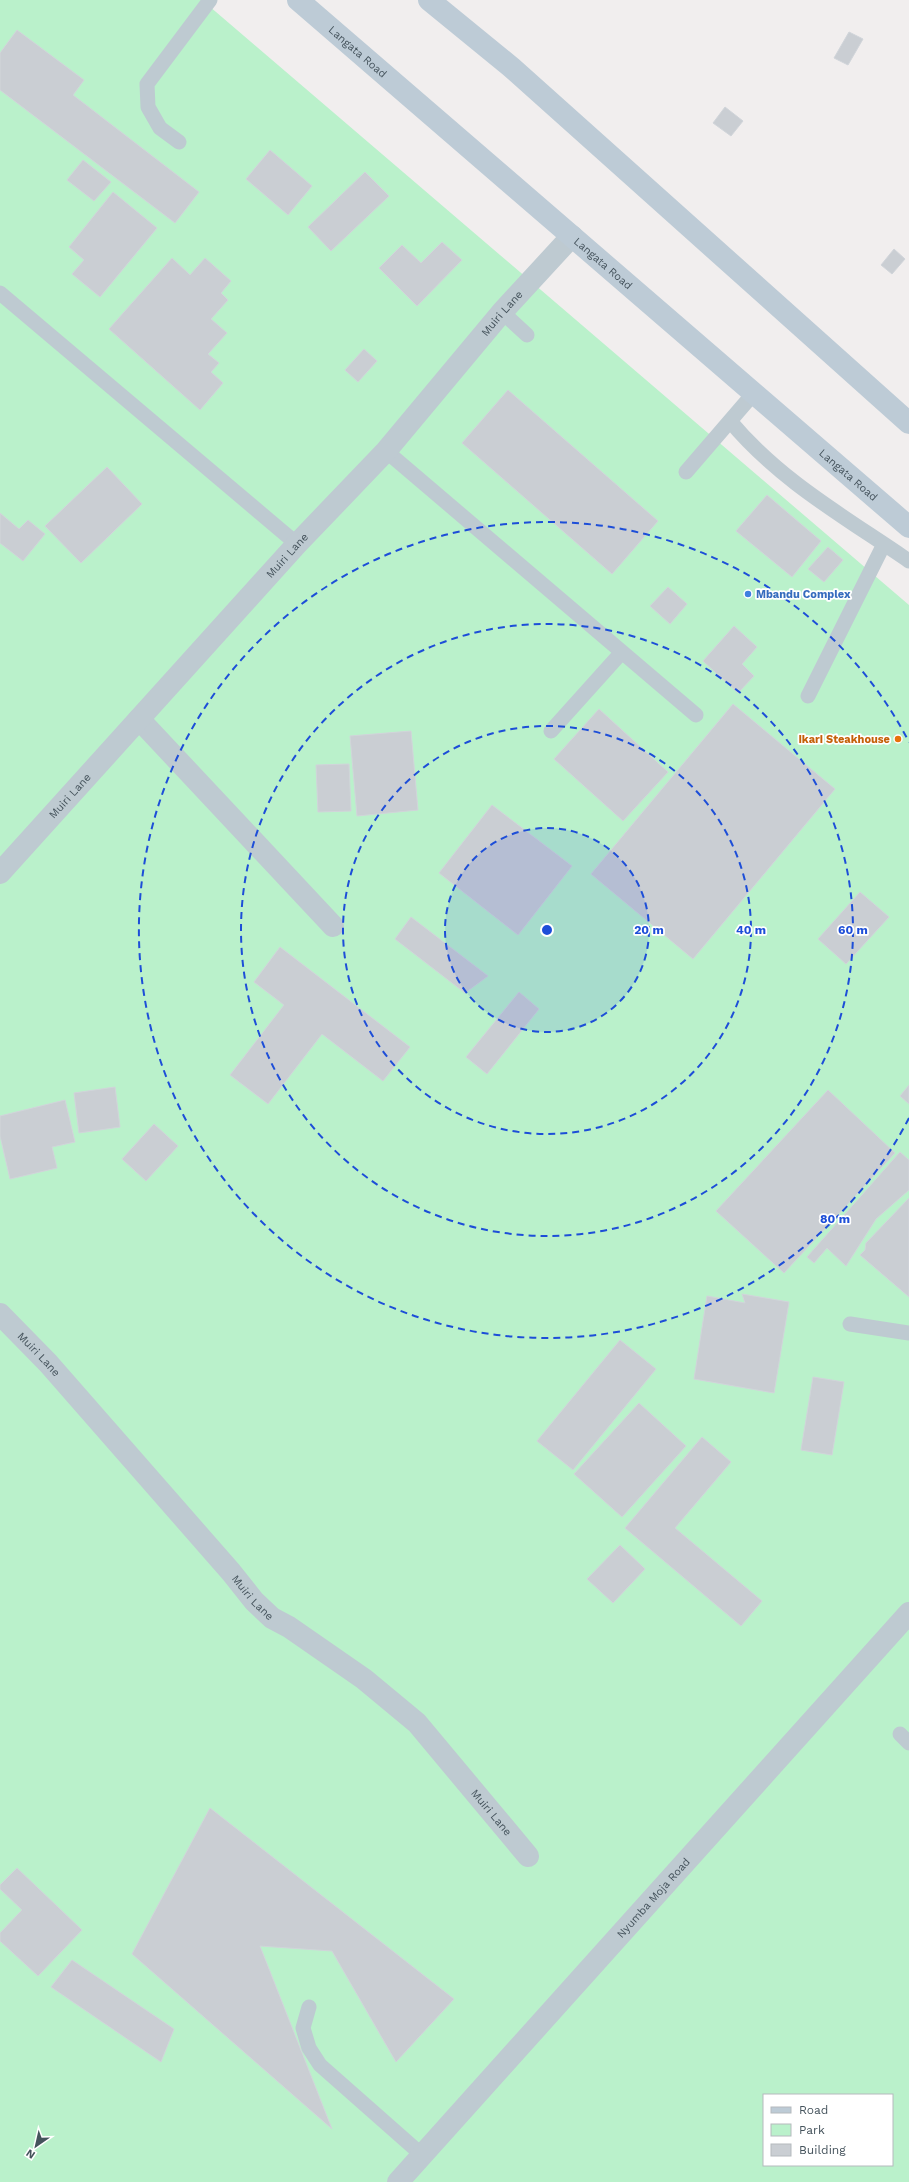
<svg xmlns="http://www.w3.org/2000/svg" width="909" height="2182" font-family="'Work Sans',sans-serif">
	<rect width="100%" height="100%" fill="#f1eeee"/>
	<path fill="#baf1cb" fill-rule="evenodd" d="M0,0H202L909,605V2182H0ZM764,2095H892V2165H764Z"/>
	<path fill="#caced3" stroke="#d1d5da" d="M17,30L84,80L73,95L199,192L175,223L0,90V53Z
		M849,32L863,39L848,65L834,58Z
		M725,107L743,121L731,136L713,123Z
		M270,150L312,186L288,215L246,179Z
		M83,160L111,182L94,201L67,180Z
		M365,172L389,196L331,251L308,227Z
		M113,192L157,228L100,297L72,274L84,260L69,247Z
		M442,242L462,260L417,306L379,268L402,245L421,263Z
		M894,249L905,259L892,274L881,265Z
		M172,258L190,275L205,258L231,281L221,293L228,300L211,319L227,333L208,354L219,363L211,372L223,383L200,410L109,329Z
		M364,349L377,361L358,382L345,370Z
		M508,390L658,521L612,574L462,443Z
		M107,467L142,504L81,563L45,526Z
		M767,495L821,541L792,577L736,531Z
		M0,513L19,529L28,520L45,534L23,561L0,543Z
		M828,547L843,560L824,582L808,569Z
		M668,587L687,604L670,624L650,606Z
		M734,626L757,647L742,664L754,676L738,693L703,661Z
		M733,704L835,789L693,959L591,874Z
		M599,709L668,772L623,821L554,759Z
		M411,731L418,810L357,816L350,736Z
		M349,764L351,811L318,812L316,765Z
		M492,805L572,866L518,935L439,873Z
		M860,892L889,917L846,964L818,939Z
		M411,917L488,976L465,993L395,939Z
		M280,947L410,1047L383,1081L322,1034L268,1104L230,1075L284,1005L254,982Z
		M519,992L539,1009L487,1074L466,1057Z
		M909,1085V1104L900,1096Z
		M115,1087L120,1127L79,1133L74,1093Z
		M828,1090L895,1153L784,1273L716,1211Z
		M65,1100L75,1142L52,1147L57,1168L10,1179L0,1136V1116Z
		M154,1124L178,1146L146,1181L122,1159Z
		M900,1152L909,1160V1190L876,1219L846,1266L827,1248L814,1263L807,1257Z
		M909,1198V1297L860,1255L865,1250L866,1243Z
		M742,1294L789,1302L774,1393L694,1379L707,1296L745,1303Z
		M620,1340L656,1369L573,1470L537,1441Z
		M813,1377L844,1382L832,1455L801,1450Z
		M639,1403L686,1446L622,1517L574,1474Z
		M702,1437L731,1462L675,1528L762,1601L741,1626L625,1528Z
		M620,1545L645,1569L613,1603L587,1579Z
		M210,1808L454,1999L396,2062L332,1951L260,1946L332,2129L132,1954Z
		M17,1868L82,1930L38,1976L0,1941V1933L22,1910L0,1889V1885Z
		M72,1960L174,2029L161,2062L51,1987Z"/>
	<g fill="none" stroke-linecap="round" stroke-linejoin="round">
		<path stroke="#becad1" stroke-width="15" d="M179,142L160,128L148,107L147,84L210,0
			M0,293L297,544
			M502,312L527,335
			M730,421C780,481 845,517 909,561
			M386,451L696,715
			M686,472L754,393
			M808,696L884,544
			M551,731L622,652
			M850,1324L909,1333
			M900,1734L909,1743
			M309,2007L303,2028L309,2048L320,2065L422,2155"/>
		<g stroke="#becad1" stroke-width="22">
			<path d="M139,719L333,926"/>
			<path id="s1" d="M0,873L297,544L386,451L502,312L572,236"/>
			<path id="s2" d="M0,1314L48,1363L231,1572L254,1601L272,1618L289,1627L364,1679L417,1723L528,1856"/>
			<path id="s3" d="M398,2182L909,1613"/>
		</g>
		<g stroke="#bdcbd6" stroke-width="22">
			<path id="s4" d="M298,0L909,527"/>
			<path d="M429,0L511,67L909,423"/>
		</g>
	</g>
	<circle cx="547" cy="930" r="102" fill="#1d4ed8" fill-opacity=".12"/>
	<g fill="none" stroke="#1d4ed8" stroke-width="2" stroke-dasharray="7 5">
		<circle cx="547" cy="930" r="102"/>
		<circle cx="547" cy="930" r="204"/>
		<circle cx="547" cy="930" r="306"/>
		<path d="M909 1118A408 408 0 1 1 909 742"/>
	</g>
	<circle fill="#3f7fe0" stroke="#fff" stroke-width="1.5" cx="748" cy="594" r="4"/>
	<circle fill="#e8710a" stroke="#fff" stroke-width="1.5" cx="898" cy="739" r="4"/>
	<g text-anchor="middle" stroke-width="3.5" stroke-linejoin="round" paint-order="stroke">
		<g font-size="11" fill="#45535c" stroke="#fff">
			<text dy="4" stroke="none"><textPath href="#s4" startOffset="79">Langata Road</textPath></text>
			<text dy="4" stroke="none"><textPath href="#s4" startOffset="403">Langata Road</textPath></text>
			<text dy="4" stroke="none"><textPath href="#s1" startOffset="752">Muiri Lane</textPath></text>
			<text dy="4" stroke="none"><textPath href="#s4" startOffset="727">Langata Road</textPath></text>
			<text dy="4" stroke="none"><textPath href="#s1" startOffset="428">Muiri Lane</textPath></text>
			<text dy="4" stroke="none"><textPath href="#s1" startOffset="104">Muiri Lane</textPath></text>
			<text dy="4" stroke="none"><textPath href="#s2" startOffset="56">Muiri Lane</textPath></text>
			<text dy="4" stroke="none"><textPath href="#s2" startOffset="380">Muiri Lane</textPath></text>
			<text dy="4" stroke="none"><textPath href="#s2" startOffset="704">Muiri Lane</textPath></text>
			<text dy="4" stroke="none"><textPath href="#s3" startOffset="382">Nyumba Moja Road</textPath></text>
		</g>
		<g font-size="11" font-weight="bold" fill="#366cbe" stroke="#fff" text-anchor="start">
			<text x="756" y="598">Mbandu Complex</text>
		</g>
		<g font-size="11" font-weight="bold" fill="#c56008" stroke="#fff" text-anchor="end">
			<text x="890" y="743">Ikari Steakhouse</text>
		</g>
	</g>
	<circle cx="547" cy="930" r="6" fill="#1d4ed8" stroke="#fff" stroke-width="2"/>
	<g font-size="12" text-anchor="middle" font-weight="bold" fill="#1d4ed8" stroke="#fff" stroke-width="3.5" stroke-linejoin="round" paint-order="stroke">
		<text x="649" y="934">20 m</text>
		<text x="751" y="934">40 m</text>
		<text x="853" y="934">60 m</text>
		<text x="835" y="1223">80 m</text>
	</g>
	<rect x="763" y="2094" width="130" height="72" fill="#ffffff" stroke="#b5babe"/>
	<rect x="771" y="2107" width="20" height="6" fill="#bdcbd6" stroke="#b5babe"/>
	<text x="799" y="2114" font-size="12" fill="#45535c">Road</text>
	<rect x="771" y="2124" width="20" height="12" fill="#baf1cb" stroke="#b5babe"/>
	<text x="799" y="2134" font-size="12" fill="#45535c">Park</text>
	<rect x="771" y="2144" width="20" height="12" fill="#caced3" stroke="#b5babe"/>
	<text x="799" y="2154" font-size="12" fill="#45535c">Building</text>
	<g transform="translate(36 2146) rotate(214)" stroke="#ffffff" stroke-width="3" paint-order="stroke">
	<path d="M0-3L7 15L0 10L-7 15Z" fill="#45535c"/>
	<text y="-6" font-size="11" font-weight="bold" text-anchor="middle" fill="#45535c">N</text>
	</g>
</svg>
